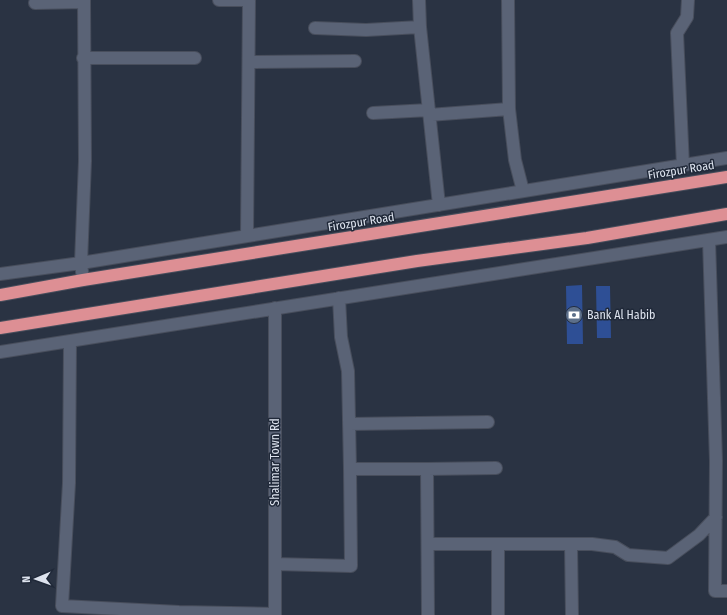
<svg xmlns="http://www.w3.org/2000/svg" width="727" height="615" font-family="'Fira Sans Condensed',sans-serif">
	<rect width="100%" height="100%" fill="#2a3343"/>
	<path fill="#2e4f95" d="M582,285L583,344H567L566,286Z
		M596,286H610L611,338H597Z"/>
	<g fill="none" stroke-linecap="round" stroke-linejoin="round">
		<g stroke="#484e5c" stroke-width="14">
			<path id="minor" d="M219,0H249
				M419,0L420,27L439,205
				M35,3L84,2
				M315,28L366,30L420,27
				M83,58H195
				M249,62L355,61
				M509,109L515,160L523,191
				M373,113L429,110
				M429,115L509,109L508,0
				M683,166L677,33L687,17L688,0
				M247,236L249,0
				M709,240L716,461L715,591H727
				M0,274L81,263L727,158
				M83,280L81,263L85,161L84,0
				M339,298L341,337L348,371L350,469H427L428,615
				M70,342L69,483L62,606L179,612L275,614
				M0,352L727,237
				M349,424L488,422
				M427,469L496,468
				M428,544H592L615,547L628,555L668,558L699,535L716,517
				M571,544L572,615
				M275,564L351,566L350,469
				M275,615V308
				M498,615V544"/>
		</g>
		<g stroke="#484e5c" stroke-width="14">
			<path id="highway" d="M0,295L83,280L727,177
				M0,328L417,261L587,238L727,214"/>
		</g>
		<use href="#minor" stroke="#5a6376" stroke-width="12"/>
		<use href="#highway" stroke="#dd8f94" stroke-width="12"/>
	</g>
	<defs>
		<g id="bank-disc" transform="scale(0.9)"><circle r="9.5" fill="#5c6f8a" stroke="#202939"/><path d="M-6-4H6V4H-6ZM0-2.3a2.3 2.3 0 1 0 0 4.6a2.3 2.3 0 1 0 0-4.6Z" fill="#fff"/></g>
	</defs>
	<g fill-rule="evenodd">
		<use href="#bank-disc" x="574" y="315"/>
	</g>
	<g text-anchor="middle" stroke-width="3" stroke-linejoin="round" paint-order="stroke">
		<g font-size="12" fill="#dde3ee" stroke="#202939">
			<text transform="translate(681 170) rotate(-9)" y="4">Firozpur Road</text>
			<text transform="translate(361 222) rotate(-9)" y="4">Firozpur Road</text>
			<text transform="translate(275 462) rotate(-90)" y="4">Shalimar Town Rd</text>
		</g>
		<g font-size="12" fill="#dde3ee" stroke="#202939" text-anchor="start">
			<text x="587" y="319">Bank Al Habib</text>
		</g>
	</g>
	<g transform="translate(36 579) rotate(268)" stroke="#202939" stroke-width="3" paint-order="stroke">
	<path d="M0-3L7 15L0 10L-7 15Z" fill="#dde3ee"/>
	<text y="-6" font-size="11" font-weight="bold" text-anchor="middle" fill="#dde3ee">N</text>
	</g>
</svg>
